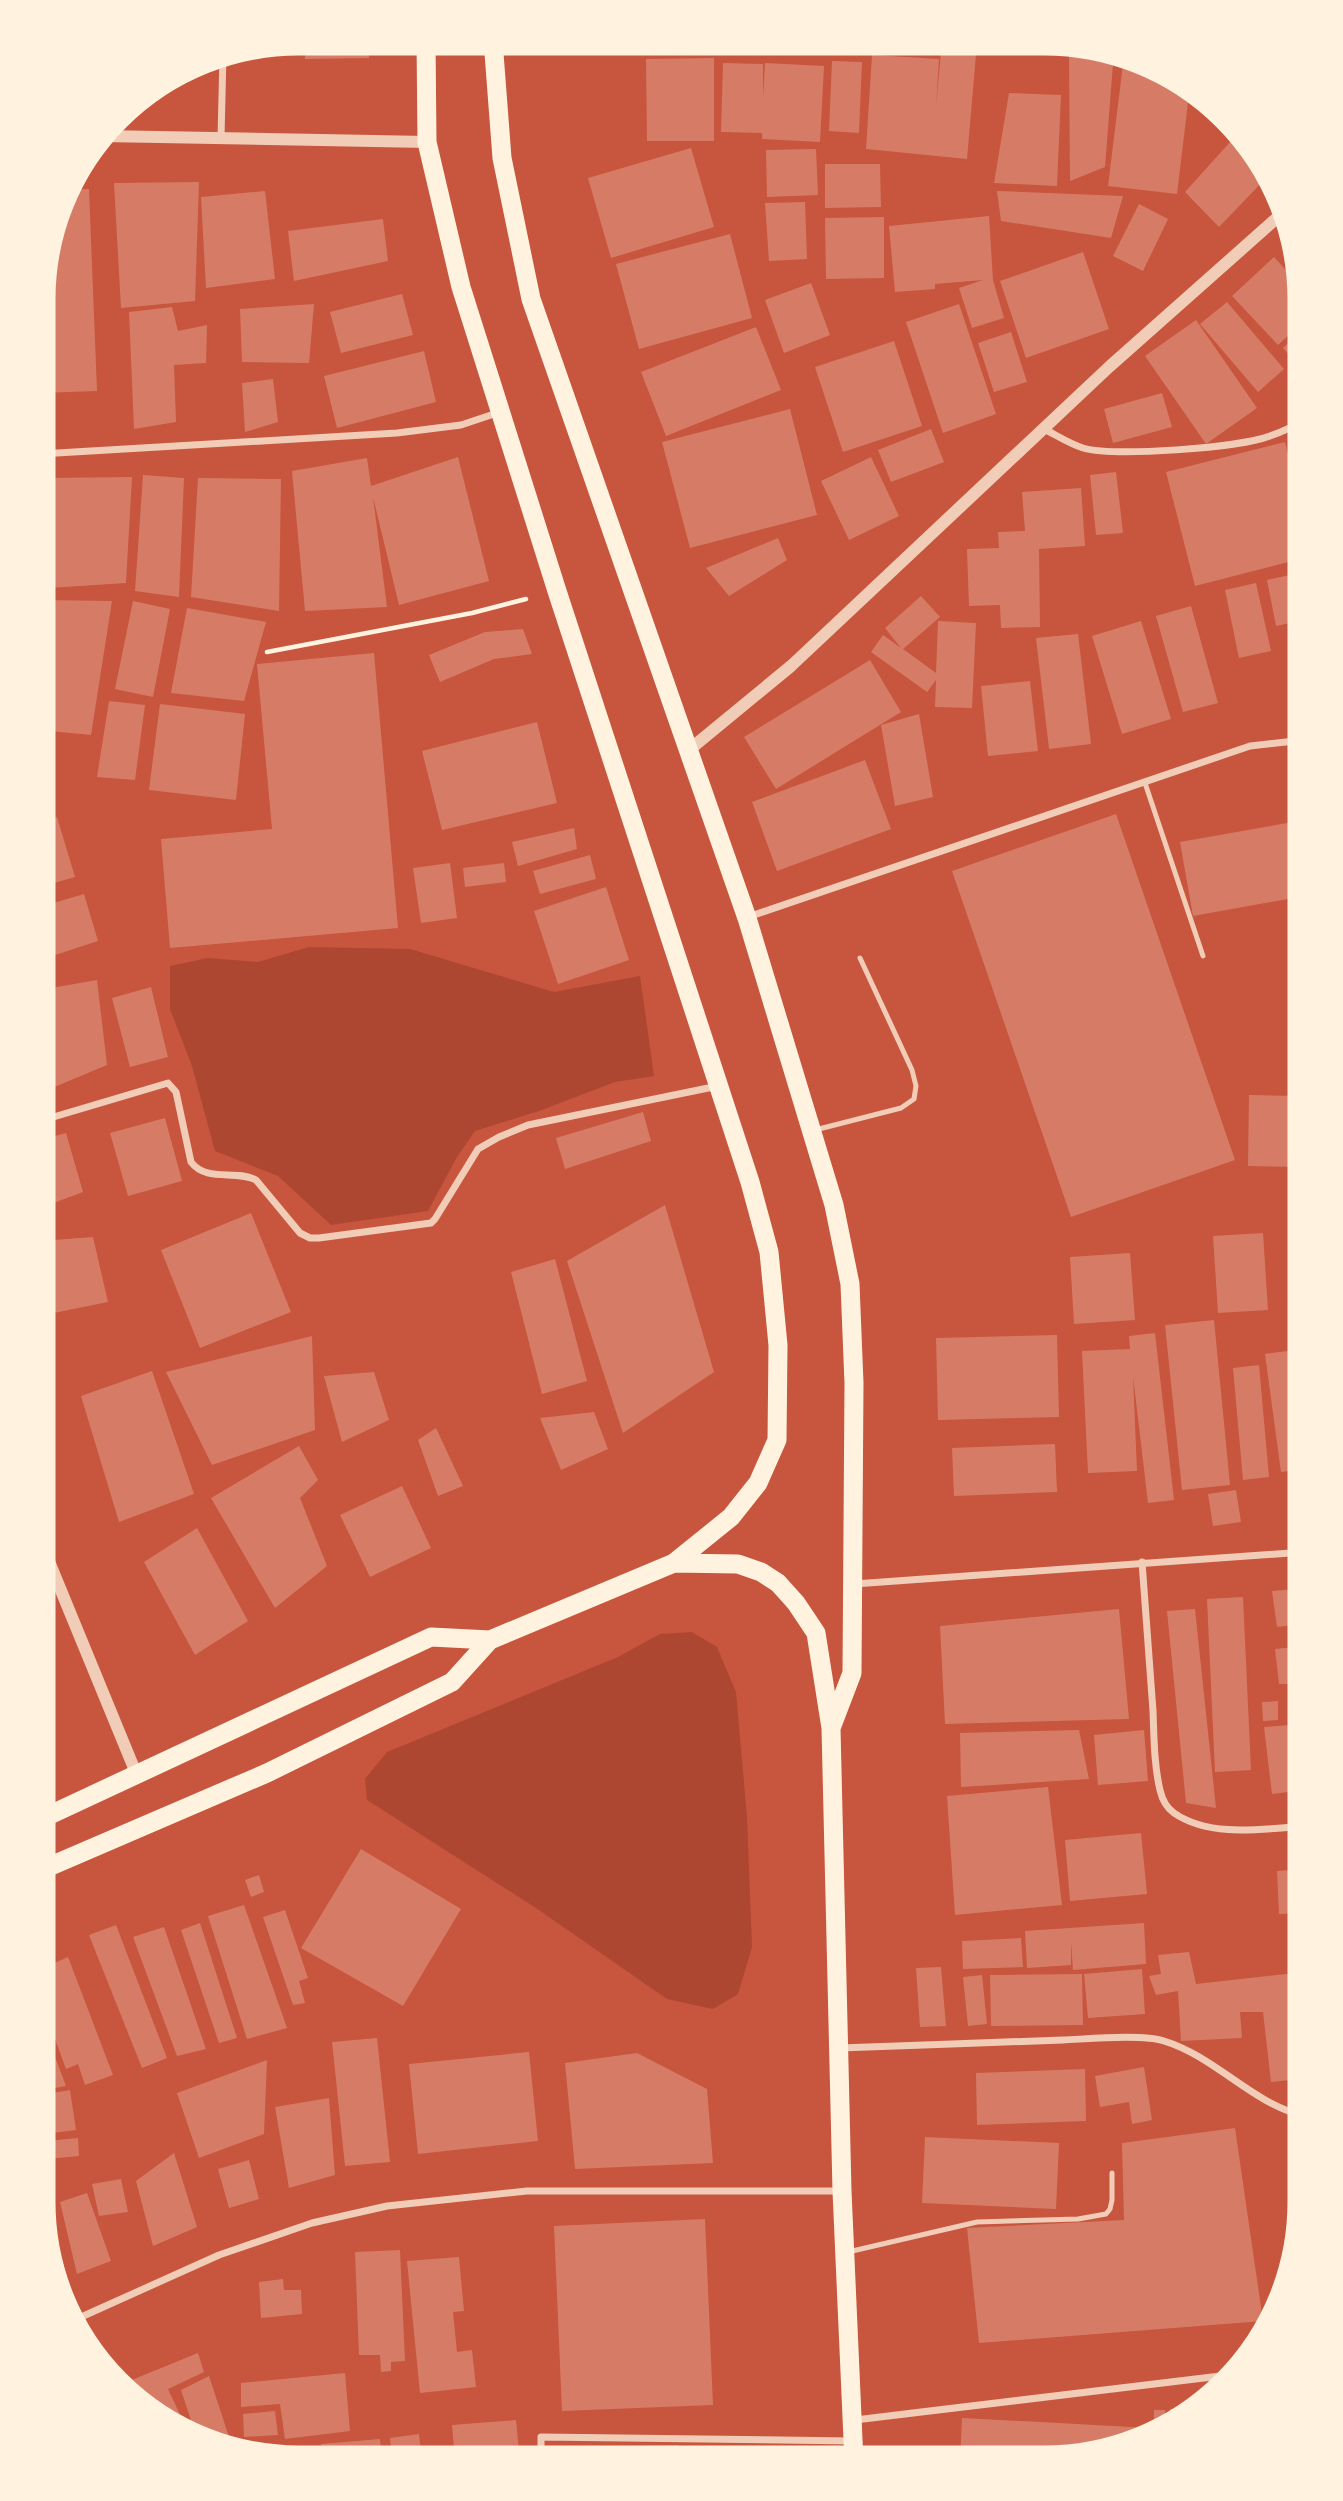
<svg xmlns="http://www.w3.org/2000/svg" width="1343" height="2501" font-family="'Zilla Slab',serif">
	<rect width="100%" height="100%" fill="#c8553d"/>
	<path fill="#ae4732" d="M309,947L410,949L554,992L640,976L654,1076L615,1082L539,1111L475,1131L457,1157L428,1211L331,1225L278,1176L215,1151L192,1066L170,1009V966L208,958L258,962Z
		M692,1632L717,1647L736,1692L747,1817L752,1947L738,1994L713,2009L667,1999L536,1908L367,1800L365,1779L387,1752L618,1657L660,1634Z"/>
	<path fill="#d67c66" d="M305,39H369V58L305,59Z
		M1114,51L1105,167L1070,181L1069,57Z
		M941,52L976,55L967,159L866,149L872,55L939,59L936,107Z
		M1124,56L1159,65L1190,86L1177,194L1108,186Z
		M714,58V141H647L646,59Z
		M832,61L862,62L859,133L829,131Z
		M723,63L763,64V98L765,63L824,66L820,142L762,139V133L721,132Z
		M1009,93L1061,95L1057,186L994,183Z
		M1240,131L1260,154L1270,174L1219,227L1185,192Z
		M691,148L714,227L611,258L588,178Z
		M816,149L818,195L767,197L766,150Z
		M825,164H880L881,207L825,208Z
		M199,182L195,301L121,308L114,183Z
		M89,189L97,391L41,393V265L63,190Z
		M265,191L275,279L206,288L201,197Z
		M997,191L1123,196L1111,238L1001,221Z
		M805,202L807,259L769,261L765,203Z
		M1139,204L1168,219L1143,271L1113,256Z
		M989,216L993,280L1004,318L972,328L959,288L983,280L935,284V289L895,292L889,226Z
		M884,217V278L826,279L825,218Z
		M383,219L388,261L294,281L288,231Z
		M730,234L752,318L639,349L616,264Z
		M1296,249L1300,269V273L1286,257Z
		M1083,252L1109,329L1026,358L1000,281Z
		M1274,257L1303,289L1304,299V321L1278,345L1232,296Z
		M811,283L830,335L784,353L765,300Z
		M402,294L413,335L341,353L330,312Z
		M1227,302L1284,369L1258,392L1200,324Z
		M314,304L309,363L242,362L240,309Z
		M959,304L996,414L943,433L906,322Z
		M172,307L178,331L207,325L206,363L174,365L176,422L134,429L129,312Z
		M1196,320L1257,408L1206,444L1145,356Z
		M756,327L781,390L666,436L641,372Z
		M1304,328V372L1283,348Z
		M1011,332L1027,382L994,392L978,343Z
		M894,341L922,426L843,452L815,367Z
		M424,351L436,402L337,428L324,376Z
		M273,379L278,422L245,432L242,383Z
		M1162,393L1172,427L1113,443L1104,409Z
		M790,409L817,515L690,548L662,442Z
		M931,429L944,462L891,482L878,450Z
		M1285,442L1304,522V558L1195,586L1166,472Z
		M458,457L489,581L399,605L373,497L387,607L305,611L292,471L367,458L371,486Z
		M871,457L899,516L849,540L821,481Z
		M1116,472L1123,533L1096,535L1090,475Z
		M143,475L184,478L179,597L135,591Z
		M132,477L126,583L49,588L45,478Z
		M198,478L281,479L279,611L191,597Z
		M1081,488L1085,546L1039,549L1040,627L1001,628L1000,605L969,606L967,549L999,548L998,532L1025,531L1022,492Z
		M778,538L787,560L729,596L706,568Z
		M1304,572V620L1276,626L1267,580Z
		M1256,583L1271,651L1239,658L1225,590Z
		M921,596L940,617L903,649L936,673L938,621L976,623L972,708L935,707L936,680L927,692L871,652L883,635L901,648L885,628Z
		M40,600L112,601L91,735L40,730Z
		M133,601L170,609L153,697L115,689Z
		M1191,606L1218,703L1183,712L1156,616Z
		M187,608L266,622L244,701L171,693Z
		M1141,621L1171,719L1122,734L1092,636Z
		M523,629L532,654L494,659L440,682L429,655L485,632Z
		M1078,634L1091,744L1049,749L1036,638Z
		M374,653L398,928L170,948L161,839L272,829L257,664Z
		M870,660L901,712L776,789L744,737Z
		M1030,681L1038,751L988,756L981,686Z
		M109,701L145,705L135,780L97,777Z
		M160,704L245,714L236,800L149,790Z
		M919,714L933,797L895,806L881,725Z
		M537,722L557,803L442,830L422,751Z
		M865,760L891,829L777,871L752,802Z
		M1116,814L1235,1160L1071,1217L952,871Z
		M57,817L75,877L40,887V822Z
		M1304,820V896L1193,916L1180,842Z
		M574,828L577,849L518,866L512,842Z
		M590,855L596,879L540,894L533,871Z
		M450,863L457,918L421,923L413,868Z
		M504,863L506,882L465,887L463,868Z
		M606,887L629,960L558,984L534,911Z
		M84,894L98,941L40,960V907Z
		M97,980L107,1065L40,1093V990Z
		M151,987L168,1057L130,1067L112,998Z
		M1249,1095L1304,1096V1167L1248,1166Z
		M643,1112L651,1141L565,1169L556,1138Z
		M165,1118L182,1181L128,1196L110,1133Z
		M66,1133L83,1192L40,1208V1140Z
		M1304,1200V1234L1292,1235L1288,1202Z
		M665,1205L714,1372L623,1433L567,1261Z
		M251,1213L291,1312L200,1348L161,1250Z
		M1263,1233L1268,1310L1218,1313L1213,1236Z
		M93,1237L108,1302L39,1316L40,1241Z
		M1297,1249H1304V1320H1301Z
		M1130,1253L1135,1320L1074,1324L1070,1257Z
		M555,1259L587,1381L542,1394L511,1272Z
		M1214,1320L1230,1485L1182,1490L1165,1325Z
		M1155,1333L1174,1500L1148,1503L1133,1376L1137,1471L1088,1473L1082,1351L1130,1349L1129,1336Z
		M1057,1335L1059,1417L938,1420L936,1338Z
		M312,1336L315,1430L212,1465L166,1372Z
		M1304,1349V1469L1281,1472L1265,1354Z
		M1259,1365L1269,1477L1243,1480L1233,1368Z
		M152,1371L194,1494L119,1522L81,1396Z
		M374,1372L389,1420L342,1442L324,1376Z
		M594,1412L608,1449L561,1470L540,1418Z
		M436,1428L463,1486L438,1496L418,1440Z
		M1055,1444L1057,1492L954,1496L952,1448Z
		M299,1446L318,1480L300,1498L327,1566L275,1608L211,1498Z
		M402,1486L431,1548L370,1577L340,1515Z
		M1236,1490L1241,1522L1213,1526L1208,1494Z
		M197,1528L248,1621L195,1655L144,1562Z
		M1297,1589L1302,1624L1277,1627L1272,1591Z
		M1243,1597L1251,1770L1215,1772L1207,1599Z
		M1119,1609L1129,1719L945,1724L940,1626Z
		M1195,1609L1216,1808L1186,1803L1167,1611Z
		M1295,1640H1304V1662H1301Z
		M1295,1647L1304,1695L1289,1696L1288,1684H1279L1275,1649Z
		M1278,1701V1720L1263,1721L1262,1702Z
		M1292,1725L1295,1791L1272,1794L1264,1727Z
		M1079,1730L1089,1779L961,1787L960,1733Z
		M1144,1730L1148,1781L1098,1785L1094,1735Z
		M1048,1787L1062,1905L955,1915L947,1796Z
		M1141,1833L1147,1894L1070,1901L1065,1840Z
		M361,1849L461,1909L403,2006L301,1948Z
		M1304,1869V1913L1279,1914L1277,1871Z
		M259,1875L264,1892L251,1897L245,1880Z
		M244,1905L287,2028L247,2039L208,1916Z
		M285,1910L308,1978L299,1981L305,2003L293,2005L263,1917Z
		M200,1923L237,2038L219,2043L181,1930Z
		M1144,1923L1146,1964L1073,1970L1071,1942V1965L1027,1968L1025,1931Z
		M116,1925L167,2058L142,2068L89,1935Z
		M164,1927L206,2049L177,2056L133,1937Z
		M1021,1938L1023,1967L963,1969L962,1941Z
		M1189,1952L1196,1984L1295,1973L1302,2013H1296L1300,2051H1304V2082H1300V2079L1271,2082L1263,2012H1240L1242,2038L1181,2041L1178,1991L1156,1995L1149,1976L1161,1974L1158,1955Z
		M68,1957L113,2075L85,2085L78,2064L66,2069L39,1996V1970Z
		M941,1967L946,2026L920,2027L916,1968Z
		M1142,1969L1145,2014L1088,2018L1084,1974Z
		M1082,1974L1083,2025L991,2026L990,1975Z
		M982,1975L987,2024L968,2026L963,1977Z
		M39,2014L66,2086L39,2091Z
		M377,2038L390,2162L345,2166L332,2042Z
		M529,2052L538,2141L418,2154L409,2064Z
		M637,2053L707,2089L713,2163L575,2169L565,2063Z
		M267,2060L264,2134L199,2158L177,2093Z
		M1144,2067L1152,2120L1132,2124L1129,2102L1100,2107L1095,2076Z
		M1085,2069L1086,2121L977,2125L976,2073Z
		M70,2090L76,2130L44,2134L40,2095Z
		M329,2098L335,2175L289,2188L275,2107Z
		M1235,2128L1263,2321L979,2343L967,2228L1124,2220L1122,2143Z
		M925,2137L1059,2143L1056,2209L922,2203Z
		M78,2138L79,2156L48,2159L46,2141Z
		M174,2153L197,2227L153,2246L136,2181Z
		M249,2160L259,2199L229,2208L218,2169Z
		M121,2179L128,2212L99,2216L92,2184Z
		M49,2193L65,2281L52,2284L38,2202L39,2196Z
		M87,2193L111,2261L77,2274L60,2202Z
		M705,2219L713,2405L562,2411L554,2226Z
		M400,2250L405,2361L391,2362V2371L381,2372L380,2355H359L355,2252Z
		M459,2257L464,2311L453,2312L457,2352L472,2350L476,2387L420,2393L407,2261Z
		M283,2279L284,2290H301L302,2314L261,2318L259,2282Z
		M198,2353L204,2372L168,2389L182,2419L167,2425L128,2398L117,2386Z
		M345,2373L350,2431L285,2439L280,2404L241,2407V2383Z
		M209,2376L230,2440L213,2444L184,2436L175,2430L192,2423L181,2390Z
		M1219,2390L1199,2409L1198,2392Z
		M1170,2409L1182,2410L1181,2422L1169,2428Z
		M1154,2410H1165V2430H1154Z
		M275,2411L278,2435L244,2437L243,2414Z
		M962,2418L1151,2428V2437L1128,2449L1044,2462H960Z
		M516,2420L520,2461H455L452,2425Z
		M419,2434L422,2461H392L390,2438Z
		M380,2439L382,2461L322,2460L321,2444Z
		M678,2445V2461H550V2448Z"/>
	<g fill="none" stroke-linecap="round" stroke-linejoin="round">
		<path stroke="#fff3e0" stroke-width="4.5" d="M267,652L472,613L526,599"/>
		<path stroke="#f1ccb7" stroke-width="5" d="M1145,783L1203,956
			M815,1130L901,1108L914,1099L916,1086L912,1070L860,958
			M848,2252L977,2222L1078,2219L1106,2214L1110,2209L1112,2200V2173"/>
		<path stroke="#f1ccb7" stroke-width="7" d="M221,138L223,54
			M1044,429C1056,435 1070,444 1083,448C1115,457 1238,448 1270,436C1282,432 1294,426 1304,420
			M40,454L397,433L461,425L500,412
			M748,917L1250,746L1304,740
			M40,1121L168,1083L176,1092L191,1162C207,1183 235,1169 256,1180L300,1233L310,1238H319L431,1223L435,1219L478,1149L499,1137L528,1125L718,1086
			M1142,1562C1146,1612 1149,1661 1153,1711C1154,1737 1154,1765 1160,1790C1162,1799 1167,1808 1174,1813C1210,1838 1263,1829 1304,1826
			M854,1584L1304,1552
			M840,2048C914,2045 989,2043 1063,2040C1088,2039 1142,2034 1164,2041C1216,2057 1251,2103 1304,2116
			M70,2322L219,2255L312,2223L387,2206L527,2191H841
			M855,2420L1237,2374
			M541,2461V2437L853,2441"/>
		<path stroke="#f1ccb7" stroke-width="12" d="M102,136L427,142
			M689,750L791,666L1109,367L1287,209
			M39,1537L136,1773"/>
		<path stroke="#fff3e0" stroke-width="19" d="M493,40L502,158L531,299L747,918L834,1205L850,1284L854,1383L852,1673L831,1728
			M674,1563L738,1564L761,1572L778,1583L796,1603L816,1633L831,1728L842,2191L854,2462
			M39,1820L431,1637L490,1640L674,1563L731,1517L758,1483L777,1440L778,1345L769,1252L750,1182L557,591L461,287L427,142L426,39
			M39,1871L267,1773L452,1682L490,1640"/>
	</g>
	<path d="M0 0H1343V2501H0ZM299 51H1044A248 248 0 0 1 1292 299V2202A248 248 0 0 1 1044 2450H299A248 248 0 0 1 51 2202V299A248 248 0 0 1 299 51Z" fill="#fff3e0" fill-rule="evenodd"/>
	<path fill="none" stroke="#fff3e0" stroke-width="9" d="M299 51H1044A248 248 0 0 1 1292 299V2202A248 248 0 0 1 1044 2450H299A248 248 0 0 1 51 2202V299A248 248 0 0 1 299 51Z"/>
</svg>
